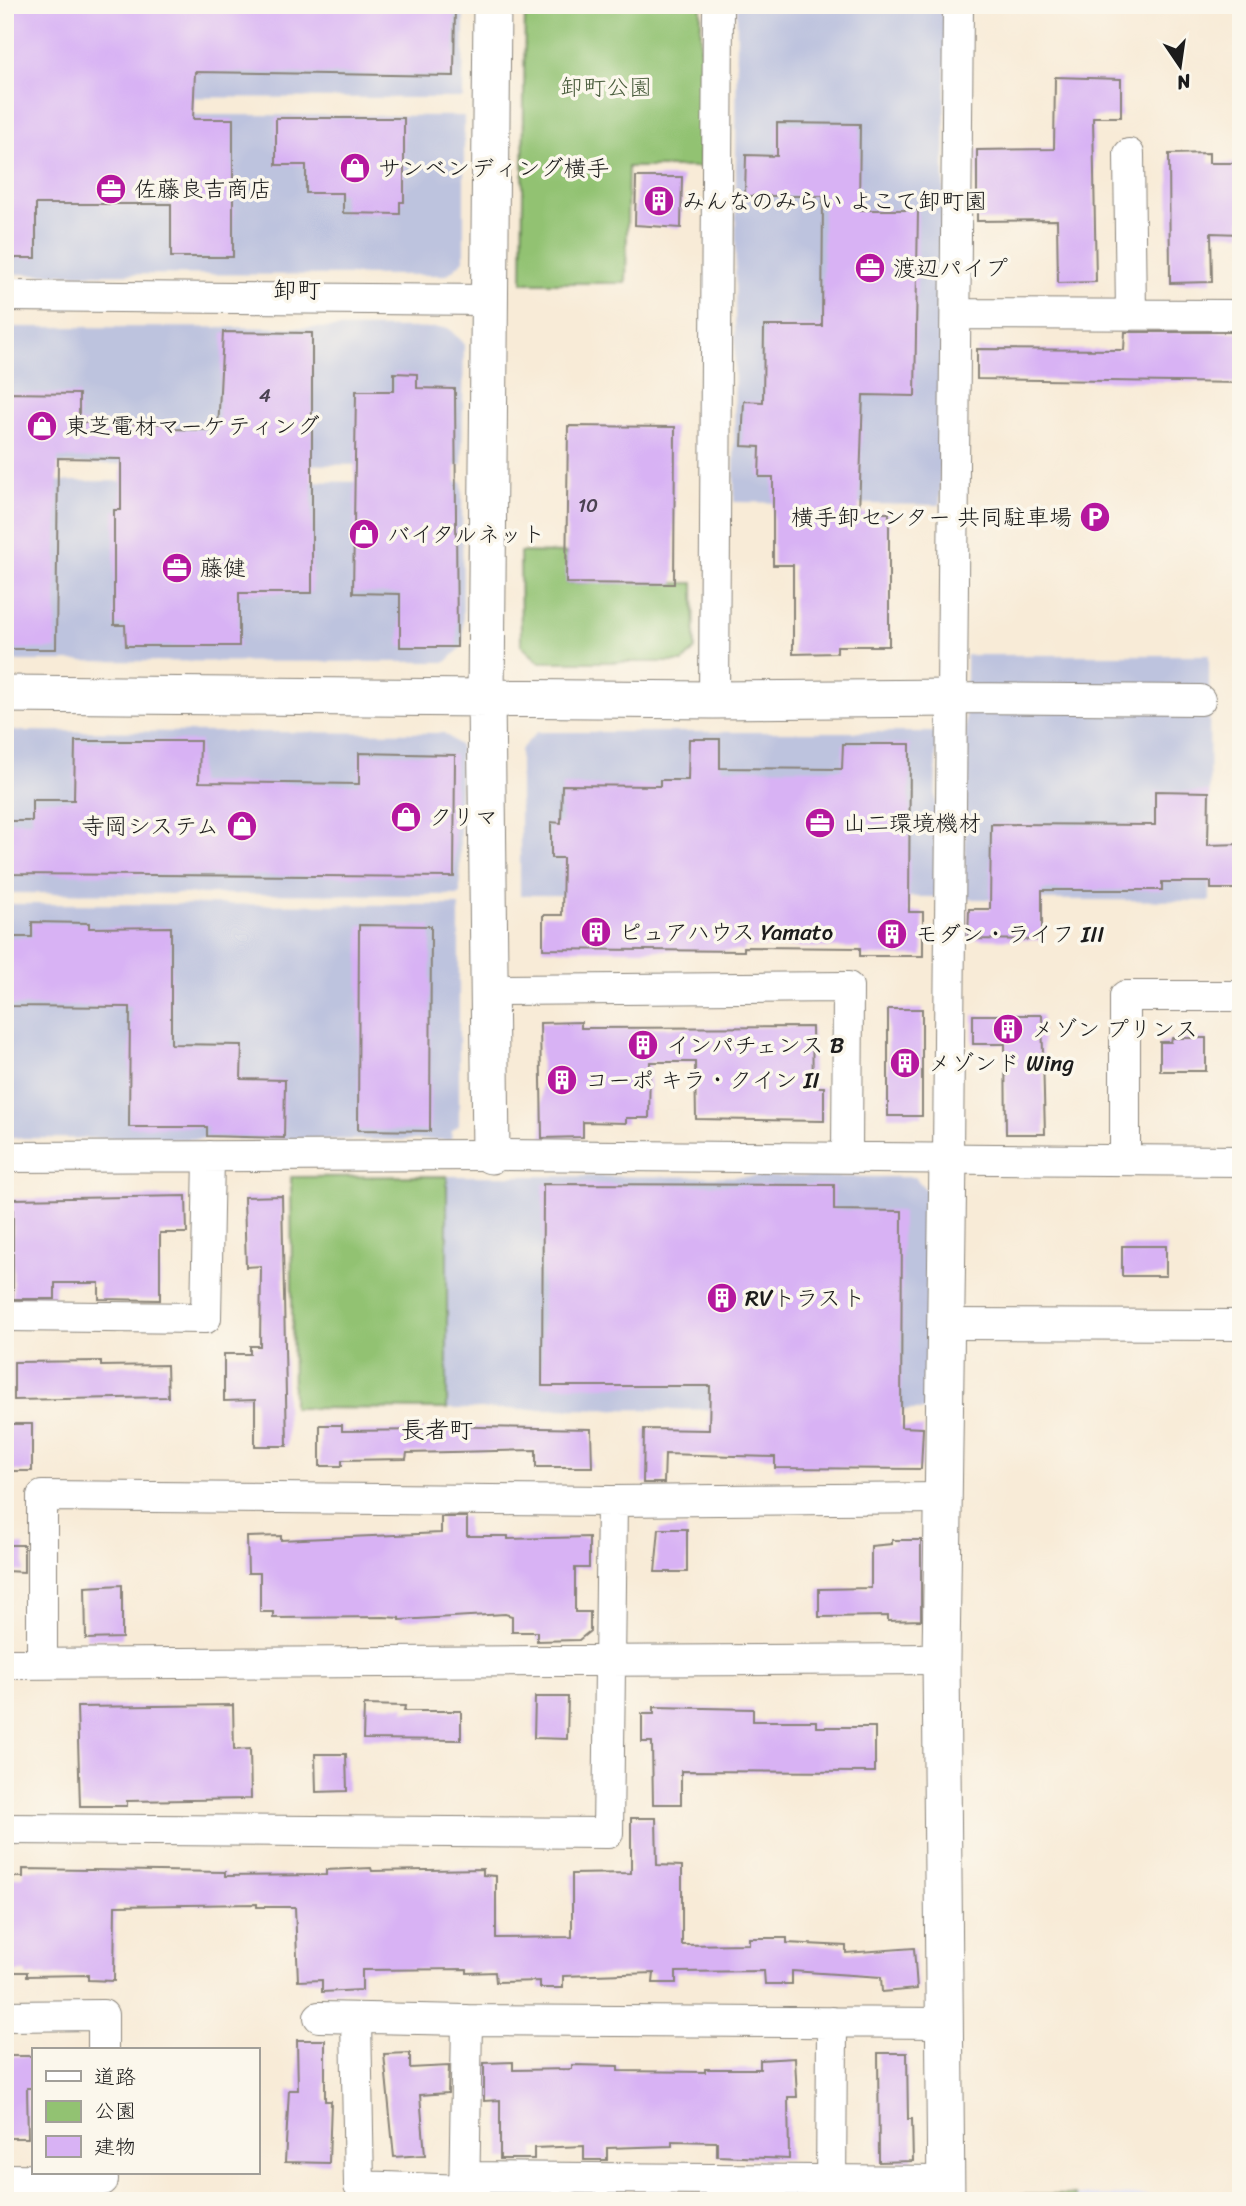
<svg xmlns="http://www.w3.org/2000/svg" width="1246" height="2206" font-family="Sriracha,'Klee One',sans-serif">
	<rect width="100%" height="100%" fill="#fbf7ec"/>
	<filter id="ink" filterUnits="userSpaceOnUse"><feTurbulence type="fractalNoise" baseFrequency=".0143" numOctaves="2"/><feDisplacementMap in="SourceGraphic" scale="14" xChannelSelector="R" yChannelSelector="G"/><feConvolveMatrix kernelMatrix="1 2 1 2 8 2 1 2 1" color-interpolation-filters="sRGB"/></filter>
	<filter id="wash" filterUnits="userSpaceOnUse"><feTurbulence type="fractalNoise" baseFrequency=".00686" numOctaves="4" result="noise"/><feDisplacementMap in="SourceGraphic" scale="28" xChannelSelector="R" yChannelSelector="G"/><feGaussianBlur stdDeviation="1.57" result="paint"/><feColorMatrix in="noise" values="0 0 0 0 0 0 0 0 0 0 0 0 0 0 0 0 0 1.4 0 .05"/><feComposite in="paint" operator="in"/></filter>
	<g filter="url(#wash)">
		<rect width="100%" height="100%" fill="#f8ebd7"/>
		<path fill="#d5d8f9" d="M978,2195L1241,2196V2201H978Z"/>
		<path fill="#bdc3de" d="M5,5H464L463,98L5,97Z
			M737,5H946L940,505L734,502Z
			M5,114L464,116V260L447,275L5,274Z
			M5,327L448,328L464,344L462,465L5,464Z
			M5,481L462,482L463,646L446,662L5,661Z
			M966,655H1209L1210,901L965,899Z
			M5,731L444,733L460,746V895L5,893Z
			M537,732H936L935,897L520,895V750Z
			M5,904L459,905V1125L452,1131L451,1140L5,1138Z
			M447,1176L915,1177L932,1197L931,1410L447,1409Z"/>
		<path fill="#92c272" stroke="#576f47" stroke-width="2" d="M525,5H701L700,167H628L626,283H522Z
			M520,552L566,553L567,583H694L695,649L683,662H539L521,645Z
			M447,1176V1409L293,1408L291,1177Z
			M978,2195H1075L1076,2201H978Z"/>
		<g id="blocks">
			<path fill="#d8b2f4" d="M5,5H455L454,76L195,72L193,119H233V257H171V204H36V258H5Z
				M1055,77L1121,79V117H1093L1096,282L1058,283L1057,220L977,221V150L1054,149Z
				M276,118H404V202H400V214L343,213V193H306V165H276Z
				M777,123L860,124L859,210H918L915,396L863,395L859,513H889V646H837V653L793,654V565H773V477H759L760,447L742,446L744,401L763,402L764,326H822L823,196H745L746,155L777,156Z
				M1209,153V163H1241V234L1211,233L1212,282L1170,283L1169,154Z
				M636,177H682L681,228L635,225Z
				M223,332L312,333V593H239V646H126L125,625H114V510H121V459L58,458L56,649H7L5,393L79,394V422L169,424V429L218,430Z
				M1125,332H1241V383L977,379V349L1124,350Z
				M394,373L417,374V388L455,389L457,647H400V594L353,593L356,391H394Z
				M568,426L675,427L674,584L566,583Z
				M689,739H720V768L842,769L843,744H910L909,912H923V956H860V948L744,947V951L543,949V915H562L563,858H551V822L561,823L562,785L660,786V780H688Z
				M75,741H200L199,782L359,784V753L455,755L454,877L5,874V821H32V800H74Z
				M1155,791L1209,792L1208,845L1241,844V889H1211V882H1162V890H1042V940L968,939L969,909H990L991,824L1155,825Z
				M32,922L89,923V928L171,927V1044L242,1045L241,1079L285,1080L284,1138L207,1136V1127H129L130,1007L5,1006V937H32Z
				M359,925L431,926L430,1131L358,1130Z
				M888,1009H922V1116H888Z
				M973,1015H1042L1045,1134H1006L1005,1044H973Z
				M581,1022V1028L812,1027L813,1087H824V1121L696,1119L695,1062H650L649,1118H626V1123L583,1122V1137L542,1138L540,1023Z
				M1172,1038H1206V1071H1160V1042H1171Z
				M543,1184L834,1185V1210L902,1211L901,1427L923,1428L921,1469L775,1468V1457L665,1454L664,1483H643L644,1429L709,1430L710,1386H542Z
				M186,1196L187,1233H160V1300L99,1299V1283H55V1299H13V1199Z
				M282,1196L287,1446H255V1400L224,1401V1354H250V1346H260L261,1266L246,1267L244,1197Z
				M1122,1246H1166V1276H1122Z
				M101,1361V1366L167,1365L168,1397L14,1400V1362Z
				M5,1424H32V1471H5Z
				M320,1425H342V1431L430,1430V1426L591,1429L592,1467H536V1450L407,1453L406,1459L342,1460V1466H320Z
				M441,1517H467V1536H508V1539L589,1537V1568H575V1612H590V1631L579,1640L537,1641V1632H512V1616L505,1614L400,1620V1618L384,1617L273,1618V1612H260V1573H248L247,1537L281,1536V1540L441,1533Z
				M659,1529H687V1572H655Z
				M892,1540H921V1620L888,1621V1616L819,1617V1589L871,1588V1546L892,1544Z
				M5,1545H24V1572L5,1571Z
				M122,1585V1638L86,1639L85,1587Z
				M535,1697H568L567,1739L534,1738Z
				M233,1705L234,1750L250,1749L251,1799L127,1801V1806H80L77,1707Z
				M364,1705L405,1706L404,1711H461V1740L363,1739Z
				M654,1707L753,1709V1721H816V1727H875V1772L681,1771V1804H653L652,1742H642V1714H654Z
				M315,1754H346L347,1791L316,1792Z
				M631,1818H656L657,1865L682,1866V1945L749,1944V1938H787V1943L846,1946V1953L914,1948L917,1989L882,1992L881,1977L792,1971V1984H765L764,1971L676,1972V1983H653L654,1973L563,1976V1988H540V1981L496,1982L495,1972L467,1973V1969L362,1970V1990L322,1992V1980L298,1981L295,1907H257V1904L115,1906L114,1981L88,1980V1975L27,1976V1972H5V1877H23V1869L225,1872V1876L326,1875V1870L371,1868L372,1871L483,1869V1875L496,1876V1938L572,1937V1874L631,1873Z
				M297,2040H325V2101H331L329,2163L285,2162L289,2090H298Z
				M410,2053V2068L449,2066L448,2093L420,2095L425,2155L394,2157L384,2054Z
				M878,2053H907L908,2119H912L913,2161L879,2162Z
				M5,2056H33V2088H27L28,2138H5Z
				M795,2058L797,2097H788L789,2159L717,2156V2142L672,2141V2146L607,2148V2160H584V2146L534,2148V2159H500V2100L484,2101V2063L513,2062V2070L572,2069V2065L618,2066V2071L705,2072V2069H760V2060Z"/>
		</g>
	</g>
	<g filter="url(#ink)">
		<use href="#blocks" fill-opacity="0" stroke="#8a847a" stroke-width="2"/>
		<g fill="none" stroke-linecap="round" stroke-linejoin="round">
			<g stroke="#8a847a" stroke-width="32">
				<path id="minor" d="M1129,154L1131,315
					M5,296L491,300
					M957,314L1241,315
					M953,698L1200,700
					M714,700L718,5
					M487,990L848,987L847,1157
					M5,1157L491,1155L1241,1161
					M948,1157L958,5
					M1125,1159V996H1241
					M5,1316L206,1318L209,1156
					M945,1324L1241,1325
					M5,1664L941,1659
					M42,1664V1496L612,1501L942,1498
					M5,1829L608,1833L612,1501
					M5,2016L103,2015V2050
					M319,2017L467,2020
					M356,2018L359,2186L464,2190
					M464,2177L946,2181
					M5,2179L103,2180
					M831,2200L832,2022
					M464,2201L467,2020L945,2023"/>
			</g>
			<g stroke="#8a847a" stroke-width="39">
				<path id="tertiary" d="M5,694L714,700L953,698
					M491,1155L486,696L492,5
					M946,2201L941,1659L948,1157"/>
			</g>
			<use href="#minor" stroke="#fff" stroke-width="30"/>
			<use href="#tertiary" stroke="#fff" stroke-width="37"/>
		</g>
	</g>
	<defs>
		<g id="shop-disc" transform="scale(1.575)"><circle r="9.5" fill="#b5179e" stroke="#fbf7ec"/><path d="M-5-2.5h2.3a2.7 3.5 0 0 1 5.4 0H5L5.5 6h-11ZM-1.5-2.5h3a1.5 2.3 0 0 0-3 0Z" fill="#fff"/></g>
		<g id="office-disc" transform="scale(1.575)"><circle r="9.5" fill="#b5179e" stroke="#fbf7ec"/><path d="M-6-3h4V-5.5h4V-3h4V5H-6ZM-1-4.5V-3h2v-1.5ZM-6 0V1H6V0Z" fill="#fff"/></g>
		<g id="building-disc" transform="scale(1.575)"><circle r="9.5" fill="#b5179e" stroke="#fbf7ec"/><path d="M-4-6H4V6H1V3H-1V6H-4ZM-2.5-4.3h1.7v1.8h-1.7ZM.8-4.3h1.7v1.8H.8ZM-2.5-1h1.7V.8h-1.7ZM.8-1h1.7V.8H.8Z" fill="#fff"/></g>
		<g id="parking-disc" transform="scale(1.575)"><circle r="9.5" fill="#b5179e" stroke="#fbf7ec"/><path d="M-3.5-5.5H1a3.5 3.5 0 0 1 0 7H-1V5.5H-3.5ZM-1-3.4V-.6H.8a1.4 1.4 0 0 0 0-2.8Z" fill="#fff"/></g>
	</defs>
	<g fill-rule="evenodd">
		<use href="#shop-disc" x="355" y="168"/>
		<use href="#office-disc" x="111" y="189"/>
		<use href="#building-disc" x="659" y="201"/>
		<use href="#office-disc" x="870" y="268"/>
		<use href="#shop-disc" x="42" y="426"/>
		<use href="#parking-disc" x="1095" y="517"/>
		<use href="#shop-disc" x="364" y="534"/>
		<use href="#office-disc" x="177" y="568"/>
		<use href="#shop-disc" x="406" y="817"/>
		<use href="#office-disc" x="820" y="823"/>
		<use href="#shop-disc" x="242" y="826"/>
		<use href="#building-disc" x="596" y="932"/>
		<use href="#building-disc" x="892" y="934"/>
		<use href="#building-disc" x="1008" y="1029"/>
		<use href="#building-disc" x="643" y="1045"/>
		<use href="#building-disc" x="905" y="1063"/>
		<use href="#building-disc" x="562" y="1080"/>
		<use href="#building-disc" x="722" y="1298"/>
	</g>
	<g text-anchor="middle" stroke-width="7" stroke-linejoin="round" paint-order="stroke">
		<g font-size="19" fill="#4b4252">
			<text x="265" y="402">4</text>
			<text x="588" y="512">10</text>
		</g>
		<g font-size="23" fill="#4b5e3e" stroke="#fbf7ec">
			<text x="606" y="95">卸町公園</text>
		</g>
		<g font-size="23" fill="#1c1c1c" stroke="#fbf7ec" text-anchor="start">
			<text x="378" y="176">サンベンディング横手</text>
			<text x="134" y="197">佐藤良吉商店</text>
			<text x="682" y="209">みんなのみらい よこて卸町園</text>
			<text x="893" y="276">渡辺パイプ</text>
			<text x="65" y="434">東芝電材マーケティング</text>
			<text x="1072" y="525" text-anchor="end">横手卸センター 共同駐車場</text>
			<text x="387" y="542">バイタルネット</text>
			<text x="200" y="576">藤健</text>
			<text x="429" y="825">クリマ</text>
			<text x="843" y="831">山二環境機材</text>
			<text x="219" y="834" text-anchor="end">寺岡システム</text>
			<text x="619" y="940">ピュアハウス Yamato</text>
			<text x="915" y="942">モダン・ライフ III</text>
			<text x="1031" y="1037">メゾン プリンス</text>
			<text x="666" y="1053">インパチェンス B</text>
			<text x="928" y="1071">メゾンド Wing</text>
			<text x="585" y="1088">コーポ キラ・クイン II</text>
			<text x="745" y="1306">RVトラスト</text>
		</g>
		<g font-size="24" fill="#1c1c1c" stroke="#fbf7ec">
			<text x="297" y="298">卸町</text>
			<text x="437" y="1438">長者町</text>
		</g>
	</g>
	<rect width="1246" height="2206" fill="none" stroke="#fbf7ec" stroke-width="28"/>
	<rect x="32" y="2048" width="228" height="126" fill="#fbf7ec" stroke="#a29f99" stroke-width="2"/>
	<rect x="46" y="2071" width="35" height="10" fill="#ffffff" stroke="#a29f99" stroke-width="2"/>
	<text x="94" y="2084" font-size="21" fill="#1c1c1c">道路</text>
	<rect x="46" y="2101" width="35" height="21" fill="#92c272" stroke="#a29f99" stroke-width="2"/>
	<text x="94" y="2118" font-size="21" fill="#1c1c1c">公園</text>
	<rect x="46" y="2136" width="35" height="21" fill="#d8b2f4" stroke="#a29f99" stroke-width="2"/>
	<text x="94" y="2154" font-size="21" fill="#1c1c1c">建物</text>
	<g transform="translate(1180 66) rotate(167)" stroke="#fbf7ec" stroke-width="5" paint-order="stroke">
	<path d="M0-5L12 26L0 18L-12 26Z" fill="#1c1c1c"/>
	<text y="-10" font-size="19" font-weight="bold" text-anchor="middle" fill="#1c1c1c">N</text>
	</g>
</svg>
